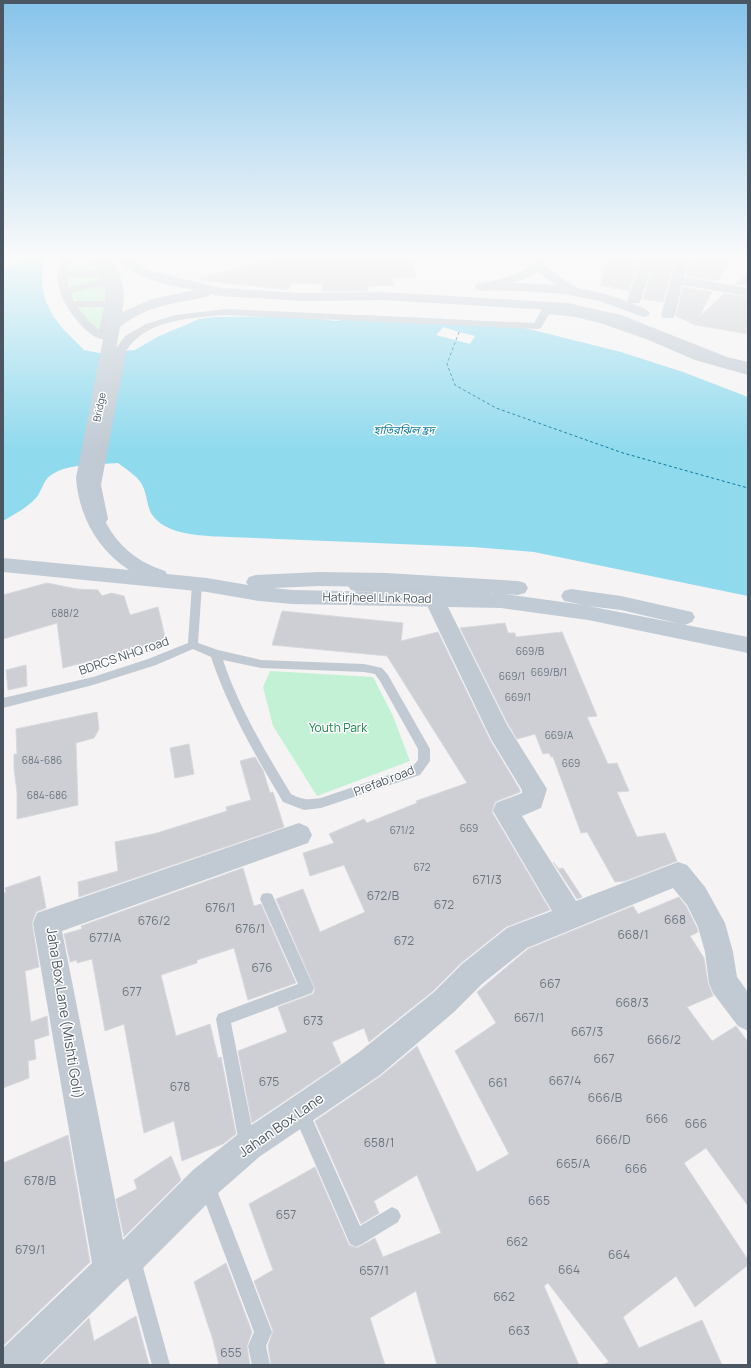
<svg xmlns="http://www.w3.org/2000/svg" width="751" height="1368" font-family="Manrope,'Noto Sans Bengali',sans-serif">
	<rect width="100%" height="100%" fill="#f5f3f3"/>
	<path fill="#c3f1d5" d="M73,257H91L108,283L103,333C78,315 63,288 73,257Z
		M270,671L373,677L393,716L410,761L317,796L273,726L263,687Z"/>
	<path fill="#90daee" d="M20,257H45L42,276V286L46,302L53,316L64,330L84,350L99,353L135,350L159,336L183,326L199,319L215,317L292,316L337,321L363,315L447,319L494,323L529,329L621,352L683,372L748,397V596L534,552L473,547L229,537C205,536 164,536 151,513C147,505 147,497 144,489C140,477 127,470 118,463C97,465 69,463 51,475C42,481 42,493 34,500C25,509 13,515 3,521V268C10,266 19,265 20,257Z"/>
	<path fill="#f5f3f3" d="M444,327L459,332L475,336L470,344L436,335Z"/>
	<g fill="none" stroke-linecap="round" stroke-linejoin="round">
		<path stroke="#0c7c9b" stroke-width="1" stroke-dasharray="3 2.5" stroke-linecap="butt" d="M459,332L447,364L455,385L496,408L623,453L748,488"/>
	</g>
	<path fill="#cdcfd5" stroke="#d7d9de" d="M282,257H413L416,277L393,278L394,286H368V291H322L323,284L291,283L288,290L200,280L199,278Z
		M605,257H641L629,291L601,285Z
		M656,257L675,258L663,302L643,299Z
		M690,257H731L718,281L686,276Z
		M748,272V286L735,284Z
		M683,287L712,292L699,317L724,294L748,297V334L695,325L676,316Z
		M47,583L77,589L98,590L102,596L111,593L124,596L130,615L158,607L166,641L63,668L57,623L3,639V595Z
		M282,611L403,623L401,641L438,632L490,740L520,790V792L495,802L492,812L550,910L506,927L461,963L433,991L369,1042L364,1028L332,1042L341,1063L252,1123L238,1051L287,1032L278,1007L313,994L315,989L276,899L303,889L320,932L365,912L344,865L310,876L303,853L334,843L329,834L364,819L367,823L417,803L416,801L467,783L387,656L272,645Z
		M505,623L508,633H515L516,637L562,632L597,716L587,717L608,764L617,763L629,791L617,792L637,837L665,833L677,861L625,881L615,882L587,832L581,833L553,757H551L549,753L543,754L535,734L517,739L508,724L460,628Z
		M26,665L27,686L8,690L6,670Z
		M97,712L99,729L94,738L76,743L78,805L17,819V792L14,769V754H17L16,729Z
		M189,744L194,774L175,778L170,748Z
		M255,757L263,770L270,793L273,792L284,827L79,897L78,882L118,871L115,842L157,833L227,811L226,807L251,800L240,761Z
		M553,862L559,869L563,868L582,897L577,899Z
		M243,868L254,906L261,904L296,983L248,1000L234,948L197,960V963L161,975L176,1036L210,1024L218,1058L221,1057L236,1134L223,1144L182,1161L174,1121L144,1133L124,1024L105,1031L92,959L77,963V960L70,962L64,934L82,929L81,926Z
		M40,876L46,908L36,912L32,923L39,967L25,971L31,1022L47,1016L49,1035L34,1040L36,1059L28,1061L29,1078L3,1088V893L6,892L5,888Z
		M679,897L686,906L697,928L698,932L690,936L704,958L708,983L713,996L687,1007L712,1041L736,1026L748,1042V1206L706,1148L684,1163L748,1260V1265L695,1307L676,1276L623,1317L639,1348L702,1320L722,1365H602L609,1362L548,1283L544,1286L579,1365H437L416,1291L370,1318L385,1365H271L268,1346L273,1331L254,1281L273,1270L249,1204L315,1167L349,1245L357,1248L375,1238L383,1257L441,1233L417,1175L374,1201L379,1213L361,1224L315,1121L381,1076L417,1046L477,1172L509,1154L455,1051L496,1023L477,992L528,949L633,906L638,914Z
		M68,1135L90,1262L3,1346V1163Z
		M171,1156L181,1180L124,1237L116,1199L137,1189L134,1180Z
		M226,1263L252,1332L247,1346L250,1365H219L213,1340L194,1282Z
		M136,1316L149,1365H41L89,1318L94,1341Z"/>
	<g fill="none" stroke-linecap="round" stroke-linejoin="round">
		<path fill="#c1cad2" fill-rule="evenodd" d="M197,581L202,584L198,643L218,650L261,660L364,664L382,668L388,675L430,749V761L420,775L321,808L304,810L283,802C255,755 228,708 211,657L193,649L156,665L93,685L3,708V698L93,677L148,659L188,643L192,584ZM223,660L261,668L364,672L375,674L380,681L418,749V760L412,767L321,798C309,800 302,800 291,794C265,751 239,708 223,660Z
			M267,893L272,894L314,988L312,993L231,1023L255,1143L253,1149L247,1151L241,1149L239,1143L216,1019L218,1014L298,984L260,899L262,894Z
			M301,1105L307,1107L360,1226L392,1207L398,1210L401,1216L398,1222L362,1244L356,1247L350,1244L293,1113L295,1107Z
			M207,1178L213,1180L272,1332L266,1346L270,1365H252L248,1346L254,1332L199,1186L201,1180Z
			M132,1251L138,1254L141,1260L170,1365H152L123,1260L126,1254Z"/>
		<path fill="#c1cad2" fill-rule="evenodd" d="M62,257H72L68,271H99L89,257H99L112,274L116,295V304L107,339C93,343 72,316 66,305C62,299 59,289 58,282C57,273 60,265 62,257ZM68,277H102L103,279L69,287ZM105,285V301H74L71,293ZM78,307H104L99,330L88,320Z
			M546,308L575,311L607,318L654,335L703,356L748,368V375L695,360L646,339L600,323L575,317L549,314L541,328L537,329L226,315C192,318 146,319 126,351L101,485L108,519L106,522L101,524L96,522L94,519L87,485L114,351L125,336L146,324L175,315L226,309L534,323L542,309Z
			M356,581L447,586L485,591L490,593L493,597L490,601L485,603L447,596L356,591L351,590L348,586L351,582Z"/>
		<path fill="#c1cad2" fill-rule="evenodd" d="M643,257H655L641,300L639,303H629L627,300Z
			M677,257H689L684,277L748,288V296L682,285L675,315L673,318H663L661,315Z
			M434,592L441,594L444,599L507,725L547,789L541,808L522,816L576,901L678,862L687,865L705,887L725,923L733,952L737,977L748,992V1031L738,1026L713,993L709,983L705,952L698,927L687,905L673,888L527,948L482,984L454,1012L380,1075L259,1157L217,1194L143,1268L123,1282L39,1365H3V1348L92,1263L33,923L37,913L299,823L308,827L312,835L308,843L62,931L123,1240L193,1170L237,1135L358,1053L434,992L462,964L507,928L552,911L493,811L496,803L522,793V790L491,739L424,599L427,594Z"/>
		<path fill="#c1cad2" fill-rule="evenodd" d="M537,257H549L545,265L560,277L579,289L581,292L579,295H569L538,272L522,280L482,291L477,290L476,287L477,284C497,279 526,277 537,257Z"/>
		<path fill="#c1cbd6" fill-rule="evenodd" d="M96,257H109C123,274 126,291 122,312L152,299L195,290C171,286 130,278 115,257H129L143,267L154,272L221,288L303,293L383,292L568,303L621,315L727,357L748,362V371L717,363L612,321L568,311L383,300L303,301L221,296L210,294L209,296C173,305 151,303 120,327L94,478C96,512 112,543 142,561C149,565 157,568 165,571L167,574L207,578L248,585L246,582L249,577L256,575L319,572L386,573L518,581L525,583L528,588L525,593L518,595L504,594L584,605L564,601L561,596L564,591L571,589L621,596L692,612L695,617L692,622L685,625L621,610L588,606L748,637V653L588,620L501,608L292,604L259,601L207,592L3,572V558L129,570C97,549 79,516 76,478L111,299C111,282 106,271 96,257ZM319,586L386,587L496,594L292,590L273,588Z
			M481,283C532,282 586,284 634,304C640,307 646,308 650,313L648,316L643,317L600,301L564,294L523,291L476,290L475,287L476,284Z"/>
	</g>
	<linearGradient id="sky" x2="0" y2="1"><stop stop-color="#85c3ea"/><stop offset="0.57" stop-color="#fafafa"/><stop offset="1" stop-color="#fafafa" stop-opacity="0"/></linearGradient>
	<rect width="751" height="449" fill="url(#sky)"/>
	<g text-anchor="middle" stroke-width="3" stroke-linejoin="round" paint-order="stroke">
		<g font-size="10" fill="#4a5661" stroke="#fff">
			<text transform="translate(99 407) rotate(-79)" y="4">Bridge</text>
		</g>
		<g font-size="10" fill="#6b747e">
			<text x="65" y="617">688/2</text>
			<text x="530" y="655">669/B</text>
			<text x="549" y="676">669/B/1</text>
			<text x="512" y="680">669/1</text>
			<text x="518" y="701">669/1</text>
			<text x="559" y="739">669/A</text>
			<text x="42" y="764">684-686</text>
			<text x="571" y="767">669</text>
			<text x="47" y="799">684-686</text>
			<text x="469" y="832">669</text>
			<text x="402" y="834">671/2</text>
			<text x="422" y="871">672</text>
		</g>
		<g font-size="11" font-style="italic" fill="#0c7c9b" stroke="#fff">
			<text x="404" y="434">হাতিরঝিল হ্রদ</text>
		</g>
		<g font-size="12" fill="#4a5661" stroke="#fff">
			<text transform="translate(377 598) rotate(1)" y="4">Hatirjheel Link Road</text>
			<text transform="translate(124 656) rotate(-19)" y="4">BDRCS NHQ road</text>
			<text transform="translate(384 781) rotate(-21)" y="4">Prefab road</text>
		</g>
		<g font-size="12" fill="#17864f" stroke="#fff">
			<text x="338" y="732">Youth Park</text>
		</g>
		<g font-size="12" fill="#6b747e">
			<text x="487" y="884">671/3</text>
			<text x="383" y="900">672/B</text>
			<text x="444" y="909">672</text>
			<text x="220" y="912">676/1</text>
			<text x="675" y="924">668</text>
			<text x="154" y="925">676/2</text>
			<text x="250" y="933">676/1</text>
			<text x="633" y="939">668/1</text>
			<text x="105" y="942">677/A</text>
			<text x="404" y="945">672</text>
			<text x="262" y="972">676</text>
			<text x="550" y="988">667</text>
			<text x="132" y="996">677</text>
			<text x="632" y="1007">668/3</text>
			<text x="529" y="1022">667/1</text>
			<text x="313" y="1025">673</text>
			<text x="587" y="1036">667/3</text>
			<text x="664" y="1044">666/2</text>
			<text x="604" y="1063">667</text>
			<text x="565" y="1085">667/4</text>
			<text x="269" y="1086">675</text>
			<text x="498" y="1087">661</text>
			<text x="180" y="1091">678</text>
			<text x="605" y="1102">666/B</text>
			<text x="657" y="1123">666</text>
			<text x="696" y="1128">666</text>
			<text x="613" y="1144">666/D</text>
			<text x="379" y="1147">658/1</text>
			<text x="573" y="1168">665/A</text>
			<text x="636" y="1173">666</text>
			<text x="40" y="1185">678/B</text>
			<text x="539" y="1205">665</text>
			<text x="286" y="1219">657</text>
			<text x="517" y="1246">662</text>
			<text x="30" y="1254">679/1</text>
			<text x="619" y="1259">664</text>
			<text x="569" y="1274">664</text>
			<text x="374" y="1275">657/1</text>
			<text x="504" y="1301">662</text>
			<text x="519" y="1335">663</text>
			<text x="231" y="1357">655</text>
		</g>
		<g font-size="14" fill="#4a5661" stroke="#fff">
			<text transform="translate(65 1013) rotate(81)" y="5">Jaha Box Lane (Mishti Goli)</text>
			<text transform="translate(281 1125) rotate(-35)" y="5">Jahan Box Lane</text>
		</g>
	</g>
	<rect width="751" height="1368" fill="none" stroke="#4a5661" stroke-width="8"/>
</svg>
